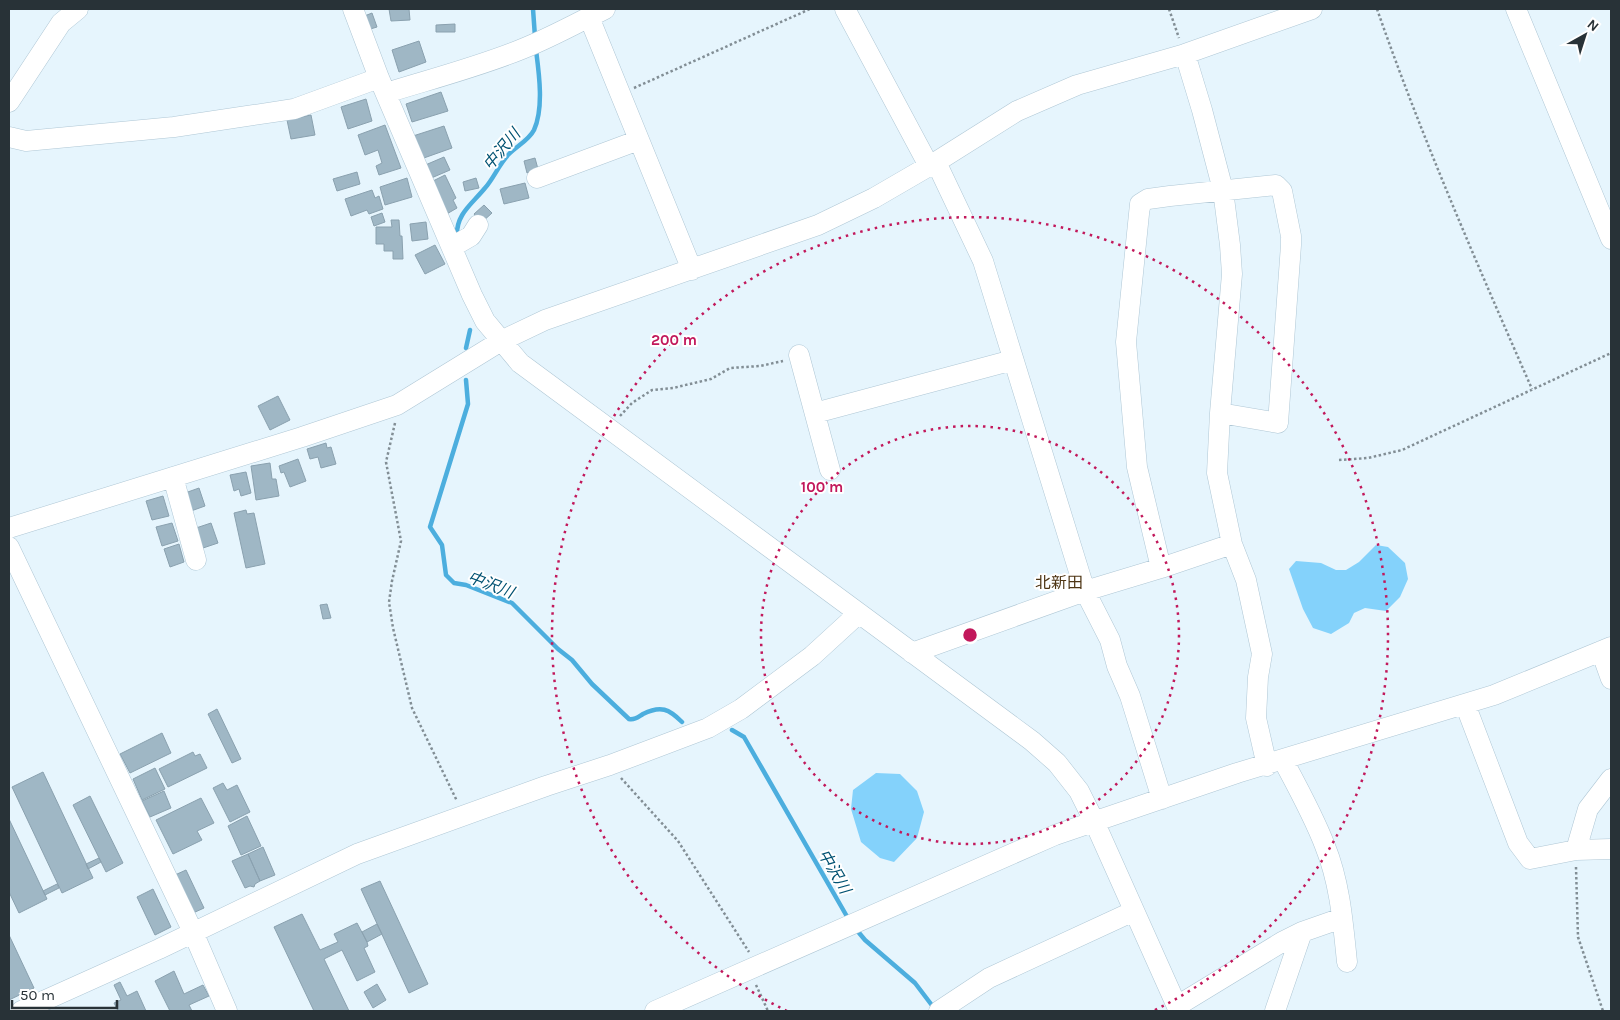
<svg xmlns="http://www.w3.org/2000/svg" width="1620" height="1020" font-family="Karla,'Noto Sans JP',sans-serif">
	<rect width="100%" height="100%" fill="#e6f5fd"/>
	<path fill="#84d2fb" d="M1376,545L1388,547L1405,563L1408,579L1400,597L1386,611L1365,608L1354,613L1349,623L1331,634L1313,628L1303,609L1289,569L1296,561L1321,563L1336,570H1346L1359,562Z
		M876,773L900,774L917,791L924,812L917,838L894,862L880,858L861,842L851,809L853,790Z"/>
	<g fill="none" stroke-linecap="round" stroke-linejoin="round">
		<path stroke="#4caede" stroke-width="4.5" d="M533,9L535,37
			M457,236C456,214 472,204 485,188C494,178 499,164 509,154C517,146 529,140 534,130C544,108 539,73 536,50
			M466,348L470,330
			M466,380L468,404L430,527L442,545L446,575L454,583L466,585L512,603L558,649L572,660L592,684L629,719C635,720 638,717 643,714C661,705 669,709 682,722
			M732,730L744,737L849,920
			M855,928L865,940L915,983L934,1008"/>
	</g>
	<path fill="#9fb7c5" stroke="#8aa1af" d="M389,9H409L410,20L391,21Z
		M372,13L377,27L367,30L362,17Z
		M455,24V32H436V25Z
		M419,41L426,62L399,72L392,50Z
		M441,92L448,111L412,122L406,104Z
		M366,99L372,121L348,129L341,107Z
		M311,115L315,135L291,139L287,120Z
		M385,125L401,168L379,175L376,166L382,163L378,150L365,155L358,135Z
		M444,126L452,148L421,159L413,136Z
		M444,157L450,170L429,179L423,166Z
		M535,158L538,169L527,173L524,161Z
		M357,172L360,184L337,191L333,179Z
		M445,175L456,198L453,200L457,208L445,215L429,183Z
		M407,178L412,197L385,205L380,187Z
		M476,178L479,188L465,191L463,182Z
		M525,183L529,198L504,204L500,189Z
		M372,190L375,198L379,196L383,209L369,214L367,210L351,216L345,199Z
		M484,205L492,213L481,223L474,214Z
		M382,213L385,222L374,226L371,217Z
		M391,220H399L400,236H402L403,259H393V251H384V244H376V227H392Z
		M426,222L428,239L412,241L410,224Z
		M435,245L445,264L425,274L415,255Z
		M278,396L290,420L270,430L258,406Z
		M326,443L327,448L331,447L336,464L321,468L318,457L310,459L307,449Z
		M298,459L306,481L290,487L284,472L281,473L279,466Z
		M270,463L272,479H276L279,496L256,500L251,466Z
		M246,472L251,493L241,496L239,489L234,491L230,475Z
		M199,488L205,506L191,511L185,493Z
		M163,496L169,516L152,520L146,501Z
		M246,510L247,514L254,513L265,564L246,568L234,513Z
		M172,523L178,541L162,546L156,527Z
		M211,523L218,543L200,549L193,529Z
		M179,544L184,562L170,567L164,549Z
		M327,604L331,618L323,619L320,605Z
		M217,709L241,759L232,763L208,714Z
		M162,733L171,753L130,773L120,754Z
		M193,752L195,756L200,754L207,768L168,787L159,769Z
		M155,768L165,789L142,800L133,779Z
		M43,772L93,878L62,893L12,787Z
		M223,783L227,790L237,785L250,812L230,822L213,788Z
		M164,791L171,808L150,817L142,801Z
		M90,796L123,863L106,872L73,805Z
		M201,798L214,823L197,831L202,840L173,854L156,820Z
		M247,816L261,846L241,855L228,826Z
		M9,819L47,899L19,913L9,892Z
		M263,847L275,875L260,881L248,854Z
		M248,854L260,881L255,884L254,887L250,886L245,888L232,861Z
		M99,858L101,862L88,869L86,864Z
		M186,870L204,908L193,913L175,875Z
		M380,881L428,984L409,993L361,889Z
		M57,884L59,888L45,895L43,891Z
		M153,889L171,927L155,935L137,897Z
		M302,914L320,950L338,942L334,934L357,923L367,942L368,946L364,948L375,972L357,981L342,950L324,959L349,1011H314L274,927Z
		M377,924L382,934L367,942L362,932Z
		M9,935L34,988L9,1000Z
		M174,971L184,994L203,985L209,996L189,1005L192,1011H170L155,981Z
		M120,982L127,996L137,991L146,1011H118L114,1003L121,1000L114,985Z
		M377,984L386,1000L373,1008L364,992Z"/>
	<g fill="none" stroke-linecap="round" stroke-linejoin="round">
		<g stroke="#afc7d5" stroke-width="21">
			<path id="minor" d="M353,9L379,78L472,295L485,321L520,363L1032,741L1057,763L1079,791L1094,821L1179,1011
				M845,9L929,166
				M1516,9L1611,239
				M589,17L692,270
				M1185,54L1202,110L1223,190L1230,245L1232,274L1220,413L1217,473L1232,544L1246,580L1262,654L1258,677L1256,718L1267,766
				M386,93C431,79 478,67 522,49C550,38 577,23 605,9
				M9,102L61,23L78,9
				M9,137L26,141L174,127L294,109L379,78
				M936,162L983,261L1085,591L1110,640L1117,666L1130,696L1162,799
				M537,178L639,140
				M452,247L471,236L478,225
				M799,355L830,470
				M815,413L1013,360
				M173,477L196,560
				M9,528L302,437L397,405L501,341L545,320L818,225L874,198L936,162L1017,111L1077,85L1185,54L1312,9
				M9,547L193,932L227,1011
				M1161,568L1137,467L1126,342L1140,204L1148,199L1170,196L1276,185L1282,191L1291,236V245L1278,423L1220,413
				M1601,651L1611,679
				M912,653L1085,591L1161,568L1232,544
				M1465,704L1518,843L1530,859L1576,850L1611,849
				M1283,760C1298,788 1314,817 1325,846C1340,883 1343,923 1347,962
				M1576,850L1588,809L1611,779
				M1177,1006L1282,942L1302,932L1342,918
				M21,1011L159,949L357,854L546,786L610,765L708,728L741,709L812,656L859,613
				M655,1011L1055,835L1237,773L1494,695L1611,647
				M939,1011L989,978L1134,911
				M1275,1011L1302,932"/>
		</g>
		<path stroke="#828e95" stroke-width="2.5" stroke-dasharray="2.5 2.5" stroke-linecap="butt" d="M1169,9L1179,38
			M1377,9C1422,138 1477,264 1532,389
			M634,88L810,9
			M620,416L632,403L652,390L673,388L711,379L730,368L760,366L783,361
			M395,423L386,462L401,541L392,581L389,602L393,628L412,708L457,801
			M1339,460L1368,458L1402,450L1611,353
			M621,778L678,841L749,952
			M1576,867L1578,937L1603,1011
			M756,985L768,1011"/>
		<use href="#minor" stroke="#fff" stroke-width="20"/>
	</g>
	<g fill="none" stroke="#c2185b" stroke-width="2.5" stroke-dasharray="2.5 5">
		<circle cx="970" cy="635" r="209"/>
		<path d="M787 1011A418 418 0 1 1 1153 1011"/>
	</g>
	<g text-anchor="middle" stroke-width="4" stroke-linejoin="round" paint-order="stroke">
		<g font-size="16" font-style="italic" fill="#005272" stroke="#fff">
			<text transform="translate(501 149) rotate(-50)" y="6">中沢川</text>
			<text transform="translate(491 584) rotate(21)" y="6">中沢川</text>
			<text transform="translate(835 871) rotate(60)" y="6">中沢川</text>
		</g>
		<g font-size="16" fill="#4e3514" stroke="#fff">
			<text x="1059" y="588">北新田</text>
		</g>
	</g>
	<circle cx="970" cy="635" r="8" fill="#c2185b" stroke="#fff" stroke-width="2.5"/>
	<g font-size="15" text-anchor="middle" font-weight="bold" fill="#c2185b" stroke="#fff" stroke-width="4" stroke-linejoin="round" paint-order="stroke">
		<text x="674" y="345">200 m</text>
		<text x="822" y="492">100 m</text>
	</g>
	<rect width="1620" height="1020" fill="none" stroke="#283237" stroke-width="20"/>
	<g transform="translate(1585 35) rotate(39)" stroke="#ffffff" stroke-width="4" paint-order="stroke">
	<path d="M0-4L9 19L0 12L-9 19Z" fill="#283237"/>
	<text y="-8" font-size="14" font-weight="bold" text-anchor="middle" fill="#283237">N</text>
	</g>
	<path d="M12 1000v8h105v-8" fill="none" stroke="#283237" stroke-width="2.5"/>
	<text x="20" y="1000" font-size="15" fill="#283237" stroke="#ffffff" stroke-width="4" paint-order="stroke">50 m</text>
</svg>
